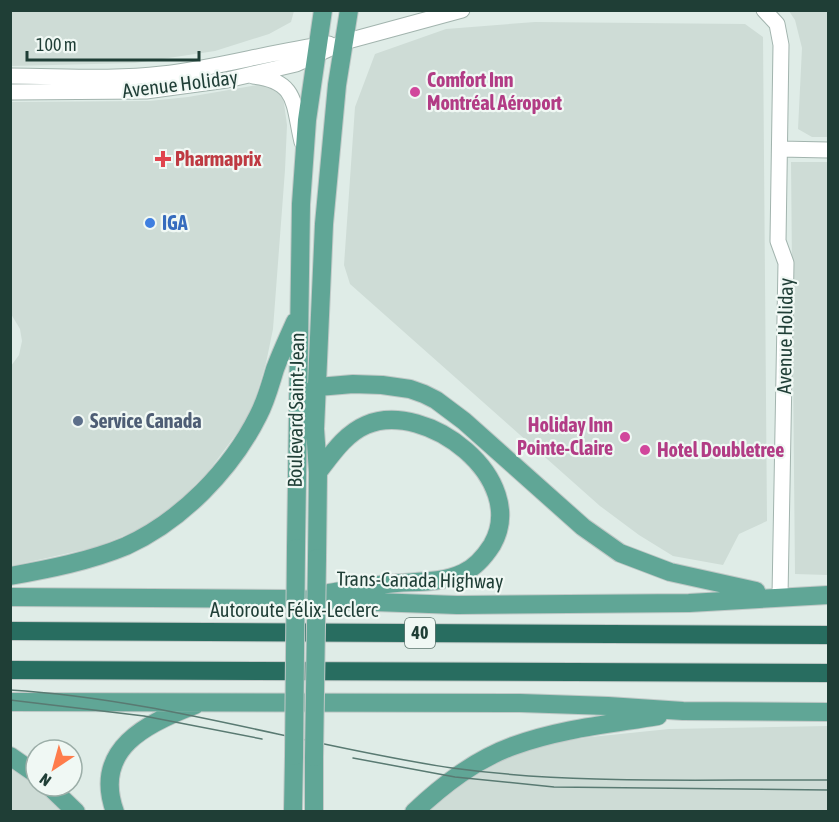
<svg xmlns="http://www.w3.org/2000/svg" width="839" height="822" font-family="'Asap Condensed',sans-serif">
	<rect width="100%" height="100%" fill="#dfece7"/>
	<path fill="#cedcd6" d="M10,11L11,10L294,11L291,22L269,34L215,51L135,63L11,66Z
		M789,11H828V137H812L798,129L802,48L795,20Z
		M535,22L745,24L763,37L767,521L739,534L723,565L673,556L639,535L600,506L350,284L344,265L355,107L375,54L446,29Z
		M263,84H268L283,96L287,125L285,170L273,329L266,363L254,403L243,425L208,472L177,503L143,528L96,547L11,566V366L19,355L22,341L20,329L11,314V102L149,101L188,97Z
		M791,162H828V575L795,574Z
		M828,726V811L425,812L462,781L504,758L547,744L591,737L669,729Z
		M11,766L22,773L62,811L11,812Z"/>
	<g fill="none" stroke-linecap="round" stroke-linejoin="round">
		<g stroke="#a2b4ae" stroke-width="17">
			<path id="minor" d="M764,10L777,24L781,45L778,241L786,263L780,596
				M10,76C60,76 112,80 162,74C218,68 273,51 329,44
				M253,76C298,81 293,104 302,142
				M10,92L146,91L227,80L296,64L344,42L462,10
				M780,149L828,150"/>
		</g>
		<g stroke="#c0c9c7" stroke-width="20">
			<path id="major" d="M298,400L318,387L353,384L382,385L410,389L424,394L436,400L464,421L583,527L620,553L670,572L756,591
				M318,472C332,454 345,434 366,425C426,399 530,479 492,545C485,556 476,567 463,573C440,584 412,581 387,584C368,586 348,590 329,593
				M296,548L301,204L307,120L323,10
				M317,558L318,472L315,429L324,224L337,85L349,10
				M10,576C49,569 90,561 126,546C181,521 231,470 258,416C266,401 270,385 275,369C281,353 288,338 295,322
				M10,597L291,599L457,605L689,603L828,595
				M10,702L520,703L608,706L683,711L828,712
				M10,756L36,774
				M49,786L76,812
				M115,812C92,749 147,723 195,705
				M293,812L294,756
				M314,812V757
				M414,812C444,784 475,760 513,746C559,729 610,724 658,716"/>
		</g>
		<g stroke="#c0c9c7" stroke-width="20">
			<path id="highway" d="M10,631L828,635
				M10,670L828,673"/>
		</g>
		<use href="#minor" stroke="#fff" stroke-width="15"/>
		<use href="#major" stroke="#60a696" stroke-width="18"/>
		<use href="#highway" stroke="#286d60" stroke-width="18"/>
		<path stroke="#597a72" stroke-width="1.5" d="M10,690C161,699 304,746 452,768C577,785 703,779 828,780
			M10,700L144,716L262,739
			M353,758L455,777L554,787L828,790"/>
		<g stroke="#c0c9c7" stroke-width="20" stroke-linecap="butt">
			<path id="major-bridge" d="M294,756L296,548
				M314,757L317,558"/>
		</g>
		<use href="#major-bridge" stroke="#60a696" stroke-width="18"/>
	</g>
	<g fill="#d1479c" stroke="#f0f8f4" stroke-width="2">
		<circle cx="415" cy="92" r="6"/>
		<circle cx="625" cy="437" r="6"/>
		<circle cx="645" cy="450" r="6"/>
	</g>
	<path fill="#e0444e" stroke="#f0f8f4" stroke-width="2" d="M160 150h6v6h6v6h-6v6h-6v-6h-6v-6h6z"/>
	<circle fill="#3f7fe0" stroke="#f0f8f4" stroke-width="2" cx="150" cy="223" r="6"/>
	<circle fill="#5c6f8a" stroke="#f0f8f4" stroke-width="2" cx="78" cy="421" r="6"/>
	<g text-anchor="middle" stroke-width="4.5" stroke-linejoin="round" paint-order="stroke">
		<rect fill="#f0f8f4" stroke="#5e766f" stroke-width="1.5" x="405" y="618" width="30" height="30" rx="4.5"/>
		<g font-size="18" font-weight="bold" fill="#1f3e36">
			<text x="420" y="639">40</text>
		</g>
		<g font-size="20" font-weight="bold" fill="#b23c85" stroke="#f0f8f4" text-anchor="start">
			<text x="427" y="87">Comfort Inn<tspan x="427" dy="23">Montréal Aéroport</tspan></text>
			<text x="613" y="432" text-anchor="end">Holiday Inn<tspan x="613" dy="23">Pointe-Claire</tspan></text>
			<text x="657" y="457">Hotel Doubletree</text>
		</g>
		<g font-size="20" fill="#1f3e36" stroke="#f0f8f4">
			<text transform="translate(180 84) rotate(-7)" y="7">Avenue Holiday</text>
			<text transform="translate(785 336) rotate(-89)" y="7">Avenue Holiday</text>
			<text transform="translate(296 410) rotate(-89)" y="7">Boulevard Saint-Jean</text>
			<text transform="translate(420 580) rotate(1)" y="7">Trans-Canada Highway</text>
			<text x="294" y="617">Autoroute Félix-Leclerc</text>
		</g>
		<g font-size="20" font-weight="bold" fill="#be3a42" stroke="#f0f8f4" text-anchor="start">
			<text x="175" y="166">Pharmaprix</text>
		</g>
		<g font-size="20" font-weight="bold" fill="#366cbe" stroke="#f0f8f4" text-anchor="start">
			<text x="162" y="230">IGA</text>
		</g>
		<g font-size="20" font-weight="bold" fill="#4e5e75" stroke="#f0f8f4" text-anchor="start">
			<text x="90" y="428">Service Canada</text>
		</g>
	</g>
	<rect width="839" height="822" fill="none" stroke="#1f3e36" stroke-width="24"/>
	<g transform="translate(54 768) rotate(216)"><circle r="28" fill="#f0f8f4" stroke="#9caea8" stroke-width="1.5"/>
	<path d="M0-4.5L10 22L0 15L-10 22Z" fill="#fe7c4b"/>
	<text y="-9" font-size="16" font-weight="bold" text-anchor="middle" fill="#1f3e36">N</text>
	</g>
	<path d="M27 51v9h172v-9" fill="none" stroke="#1f3e36" stroke-width="3"/>
	<text x="36" y="51" font-size="18" fill="#1f3e36" stroke="#f0f8f4" stroke-width="4.5" paint-order="stroke">100 m</text>
</svg>
